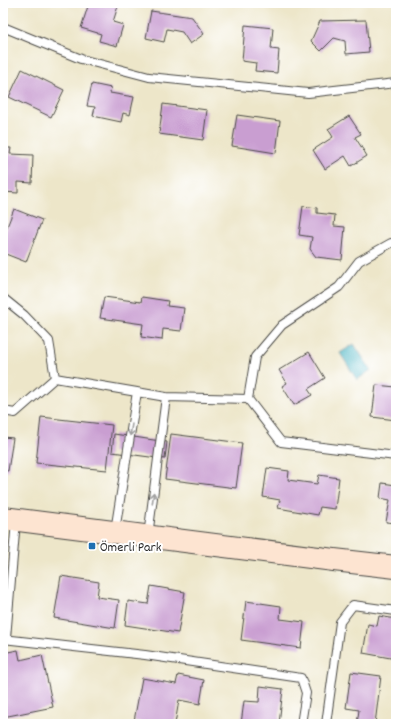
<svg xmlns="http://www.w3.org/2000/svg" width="399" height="727" font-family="Dekko,sans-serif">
	<rect width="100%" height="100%" fill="#fff"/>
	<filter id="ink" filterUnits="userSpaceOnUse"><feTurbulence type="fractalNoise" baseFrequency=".025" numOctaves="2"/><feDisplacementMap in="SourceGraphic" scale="8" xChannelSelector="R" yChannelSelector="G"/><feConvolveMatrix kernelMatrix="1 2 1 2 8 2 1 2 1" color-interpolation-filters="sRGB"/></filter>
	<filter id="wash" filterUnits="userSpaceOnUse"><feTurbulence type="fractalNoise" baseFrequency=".012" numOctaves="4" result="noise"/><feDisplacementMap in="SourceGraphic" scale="16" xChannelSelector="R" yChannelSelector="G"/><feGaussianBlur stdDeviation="0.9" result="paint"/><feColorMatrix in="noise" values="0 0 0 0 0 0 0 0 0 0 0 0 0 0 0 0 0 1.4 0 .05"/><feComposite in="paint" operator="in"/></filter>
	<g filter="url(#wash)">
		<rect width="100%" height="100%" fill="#ede6c9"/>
		<path fill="#43b1c0" stroke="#376e76" d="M354,344L371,370L357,380L340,353Z"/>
		<g id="blocks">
			<path fill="#c99ed1" d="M89,3H108L118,6L113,22L123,25L117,46L99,41L101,34L81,28Z
				M151,11L192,17L204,34L190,44L182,32L167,29L164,42L146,38Z
				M366,20L369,52L346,54L345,41L334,38L321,51L311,41L320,21Z
				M245,25L273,28L271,49L279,50L277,73L255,71L256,63L242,61Z
				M22,69L64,90L51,117L9,97Z
				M92,84L111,88L110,93L134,97L130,115L123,113L121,122L93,116L95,107L87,106Z
				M163,104L207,110L203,140L159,134Z
				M237,115L280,121L276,153L232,146Z
				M349,116L361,134L355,137L367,156L351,166L345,156L325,169L313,150L333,137L328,129Z
				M3,148H11L10,154L33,155L32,183L18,182V193L3,192Z
				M303,206L317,208V213L335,215L334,226L345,227L342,260L316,257L310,249L312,237L299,235Z
				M14,209L42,220L26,262L3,253V237Z
				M104,297L141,302L142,297L168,301L167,306L184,308L181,331L163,329L162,340L141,337L143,324L100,318Z
				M309,352L325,378L308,389L312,395L294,405L282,386L287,383L279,370Z
				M376,385L396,387V420L372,417Z
				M41,417L112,425L107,470L36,463Z
				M114,434L167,442L165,459L112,452Z
				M171,434L242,443L236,488L165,479Z
				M3,437L13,438L8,471L3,470Z
				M267,468L289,471L288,480L317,484L319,475L339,478L335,509L320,507L318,515L278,508L280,500L263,497Z
				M382,483L396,485V523L386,522L390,500L380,498Z
				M61,576L99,582L97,597L119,600L115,628L54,618Z
				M151,586L185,592L178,633L125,625L128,601L148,604Z
				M246,601L281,606L280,619L304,622L301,648L241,640Z
				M379,616L396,619V659L363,653L368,624L377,626Z
				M18,650L20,660L42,655L53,707L3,717V653Z
				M351,672L381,676L375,724H357L359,710L346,708Z
				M178,675L204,680L200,704L179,700L175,724H151L134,721L142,678L176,684Z
				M260,686L283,689L279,724H241L244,701L259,702Z"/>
		</g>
	</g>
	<g filter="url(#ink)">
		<use href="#blocks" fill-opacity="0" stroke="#484743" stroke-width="1"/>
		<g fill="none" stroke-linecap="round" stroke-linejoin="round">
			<g stroke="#484743" stroke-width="10">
				<path id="lane" d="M3,27L81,59L149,77L308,93L396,83
					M396,243H391L359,261L339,287L282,325L255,357L248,399L281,442L396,456
					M3,298L24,315L49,341L55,378
					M3,411L15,413L55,378L166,397L248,399
					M115,531L137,392
					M148,536L166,397
					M6,638L16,521
					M3,639L145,655L301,678L306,693L301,724
					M326,724L340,622L353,605L396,611"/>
			</g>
			<g stroke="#484743" stroke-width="24">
				<path id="secondary" d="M3,518L334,560L396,567"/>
			</g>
			<use href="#lane" stroke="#fff" stroke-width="8"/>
			<use href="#secondary" stroke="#fde4d1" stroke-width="22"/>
		</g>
		<defs><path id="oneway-shaft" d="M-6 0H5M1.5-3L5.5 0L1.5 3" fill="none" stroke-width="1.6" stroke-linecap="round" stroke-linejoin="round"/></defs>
		<g stroke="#a0a0a0">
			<use href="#oneway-shaft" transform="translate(131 430) rotate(99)"/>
			<use href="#oneway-shaft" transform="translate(153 498) rotate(-83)"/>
		</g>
	</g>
	<rect fill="#1f6fb2" stroke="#fff" stroke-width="1.5" x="88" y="542" width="8" height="8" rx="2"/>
	<g text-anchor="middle" stroke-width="4" stroke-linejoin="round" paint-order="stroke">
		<g font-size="14" fill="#2b2b2b" stroke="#fff" text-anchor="start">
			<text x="100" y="551">Ömerli Park</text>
		</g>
	</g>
	<rect width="399" height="727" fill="none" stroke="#fff" stroke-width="16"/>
</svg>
